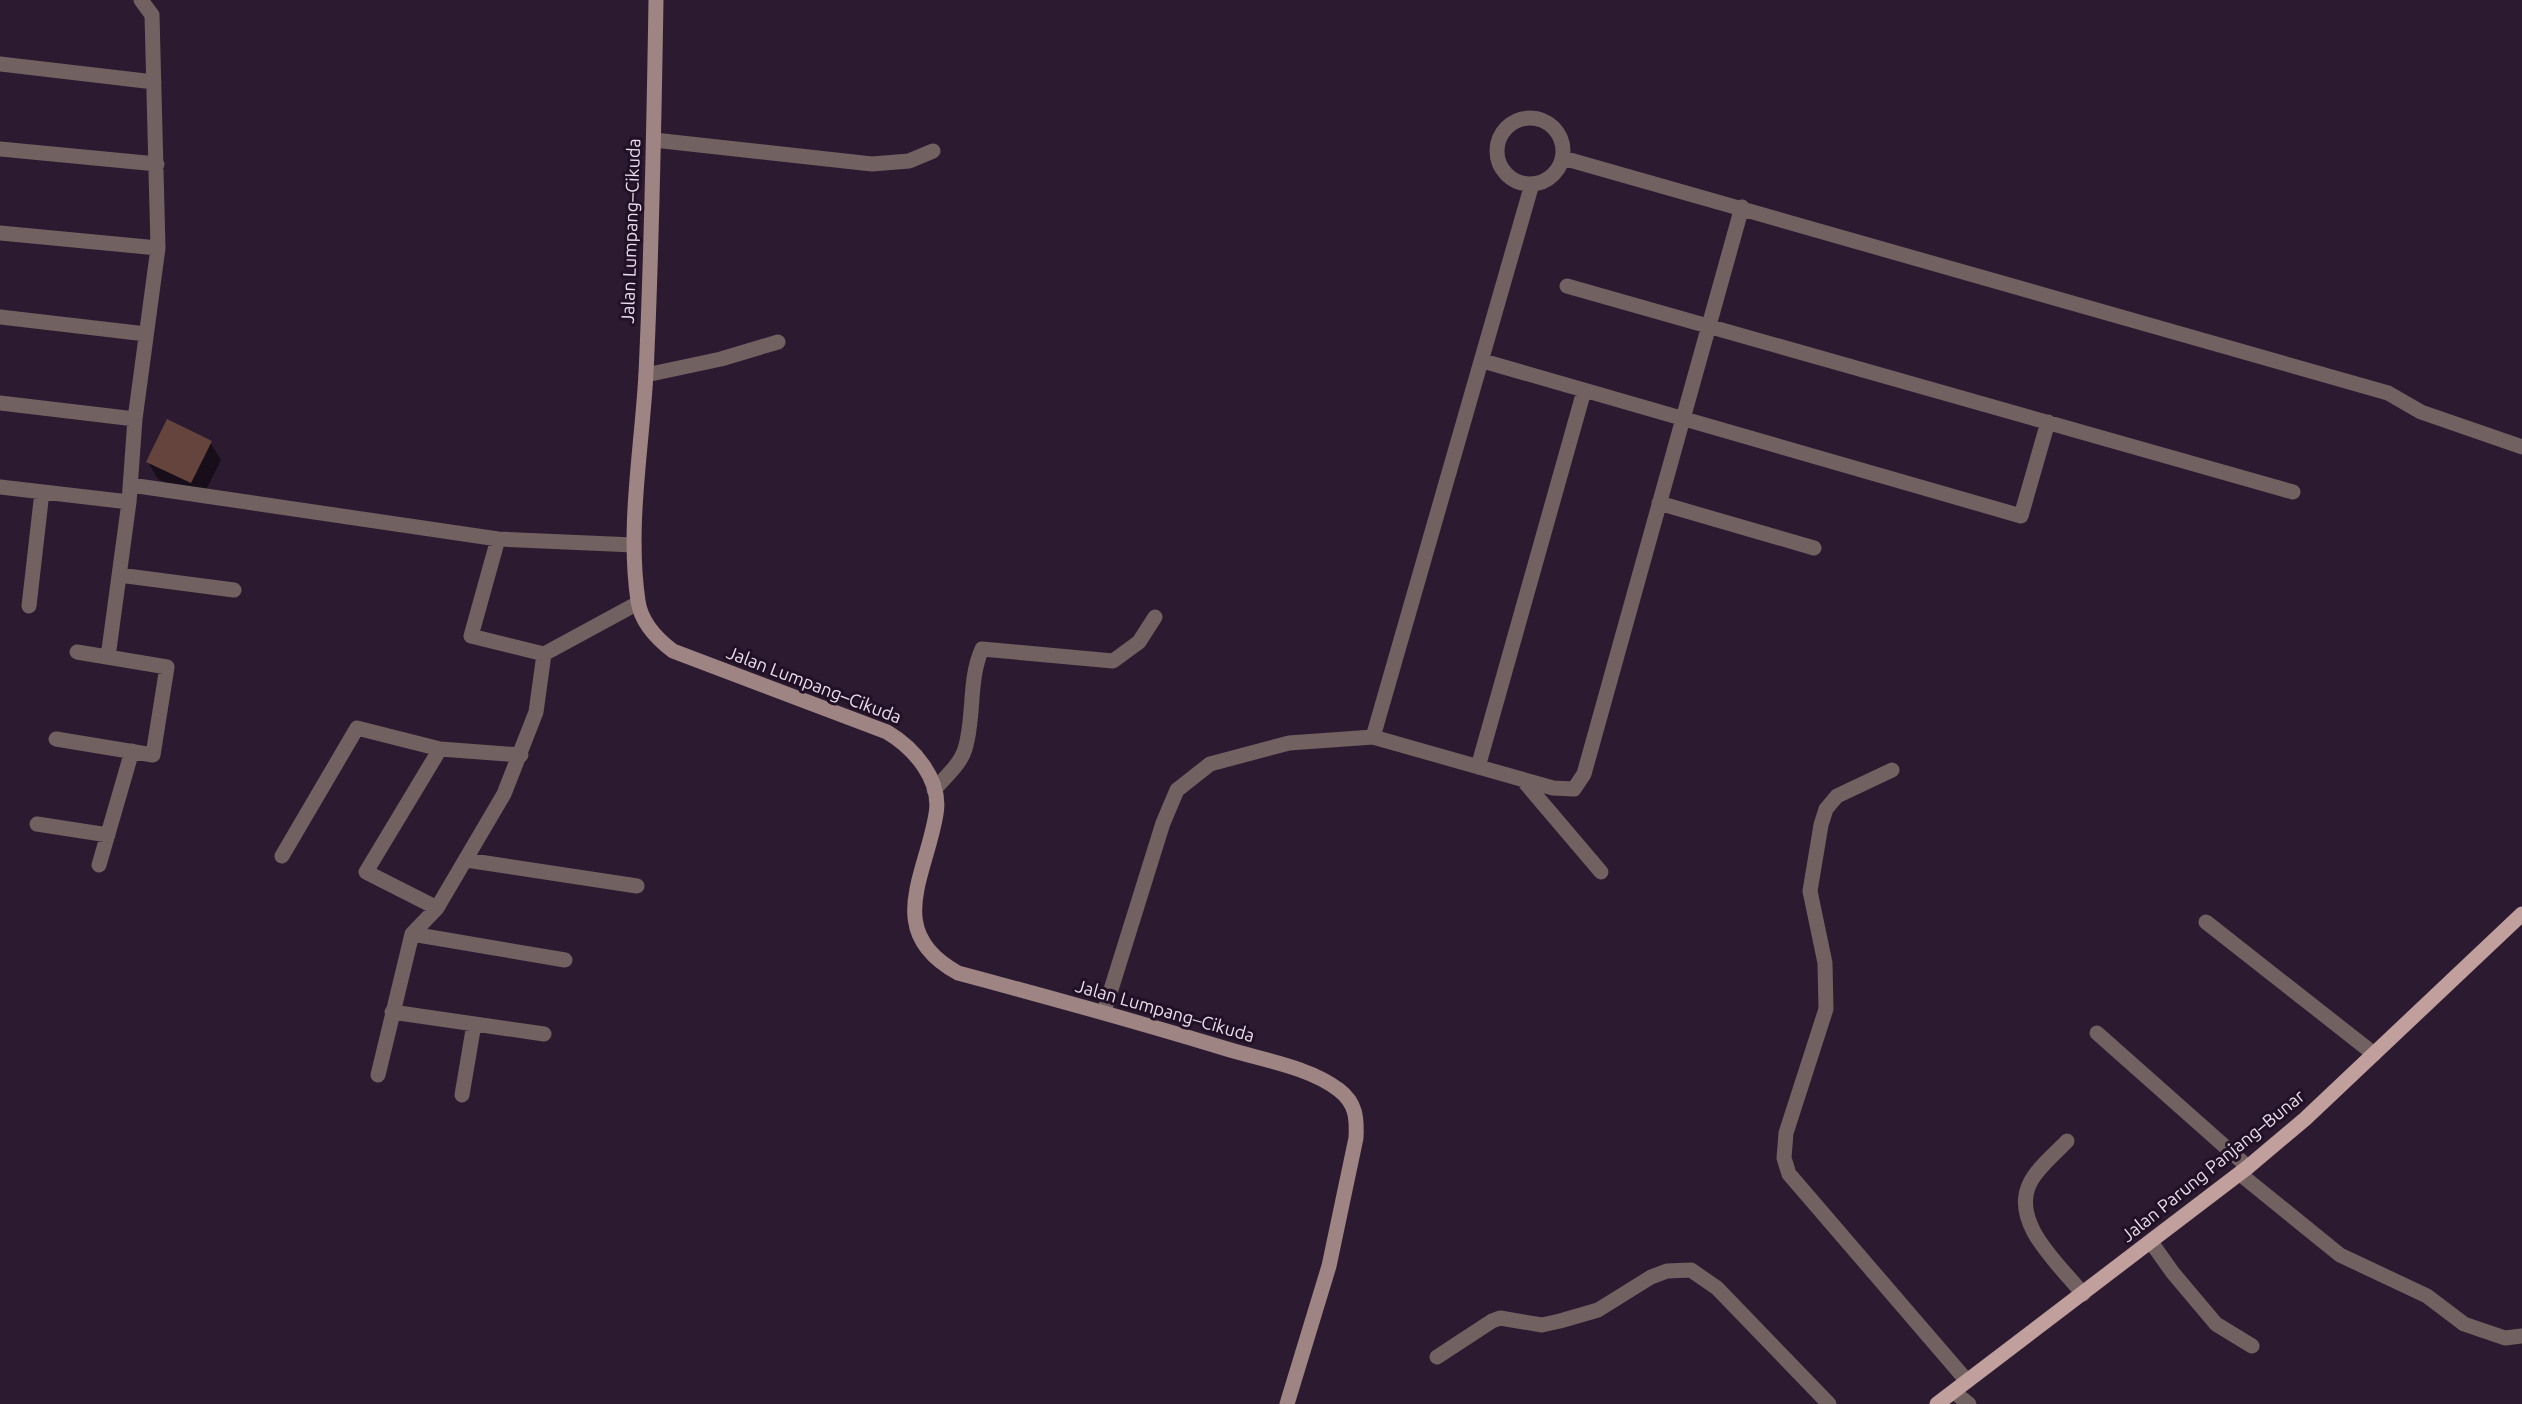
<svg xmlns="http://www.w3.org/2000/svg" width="2522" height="1404" font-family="Ubuntu,sans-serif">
	<rect width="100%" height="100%" fill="#2c1b30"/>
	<path fill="#0007" d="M210,442L221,460L201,500L158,479L148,462Z"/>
	<path fill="#64443d" d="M167,419L212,441L191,483L146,462Z"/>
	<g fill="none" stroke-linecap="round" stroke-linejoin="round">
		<path stroke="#716160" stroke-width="15" d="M0,64L154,82
			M1497 151a33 33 0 1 1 66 0a33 33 0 1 1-66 0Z
			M654,140L872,164L909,161L933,151
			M0,149L157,164
			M1563,158L2388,393L2421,412L2522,447
			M0,233L158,248
			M1567,286L2293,492
			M0,317L146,334
			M1483,361L2021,516L2048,422
			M646,375L721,359L778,342
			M0,403L135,419
			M131,485L498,539L634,545
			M0,487L129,502
			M1659,503L1814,548
			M498,539L471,636L544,654
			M119,575L234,590
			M29,606L42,492
			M108,657L129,502L135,419L158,248L152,15L141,0
			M1373,737L1532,184
			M56,739L153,755L167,667L77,652
			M1478,767L1584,391
			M1892,770L1837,796L1826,809L1821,825L1810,891L1825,963L1826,1009L1786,1133L1784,1158L1789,1174L1967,1381
			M1522,779L1601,872
			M934,790C945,777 960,765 965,749C975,716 968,680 982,649L1113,661L1139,642L1155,617
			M37,824L108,835
			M282,856L357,728L440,749L521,755
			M466,860L637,886
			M99,865L132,751
			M437,908L366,872L440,749
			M2206,922L2374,1054
			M412,934L565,960
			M392,1012L544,1034
			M1104,1012L1163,823L1177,790L1210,764L1289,743L1373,737L1553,788L1574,789L1584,774L1742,207
			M2097,1033L2248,1167
			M378,1075L412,934L437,908L504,794L536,712L544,654L638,603
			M462,1095L474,1024
			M2067,1141C2056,1153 2037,1168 2030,1183C2010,1223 2060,1265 2083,1294
			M2240,1174L2340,1255L2427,1296L2464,1324L2505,1338L2522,1336
			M2151,1242L2173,1273L2216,1324L2252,1346
			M1437,1357L1492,1321L1500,1318L1542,1325L1560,1321L1598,1310L1651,1277L1667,1271L1691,1270L1717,1288L1829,1404
			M1954,1392L1969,1404"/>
		<path stroke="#9e8482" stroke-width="15" d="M656,0C654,125 652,249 646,373C642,448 627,526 638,601C641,622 657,639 673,651L887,732C914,748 942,780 936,814C926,876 883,932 958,973C1048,997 1138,1022 1227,1049C1263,1060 1309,1067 1339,1090C1356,1103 1357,1118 1356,1138L1329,1266L1287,1404"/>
		<path stroke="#c09f9d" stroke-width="15" d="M1937,1404L2248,1167L2305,1119L2522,914"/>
	</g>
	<g text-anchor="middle" stroke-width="6" stroke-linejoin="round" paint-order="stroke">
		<g font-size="18" fill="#eadfed" stroke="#221126">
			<text transform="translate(631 231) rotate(-88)" y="6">Jalan Lumpang–Cikuda</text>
			<text transform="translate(814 685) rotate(21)" y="6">Jalan Lumpang–Cikuda</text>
			<text transform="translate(1165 1011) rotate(16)" y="6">Jalan Lumpang–Cikuda</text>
			<text transform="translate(2213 1166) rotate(-39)" y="6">Jalan Parung Panjang–Bunar</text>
		</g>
	</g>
</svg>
